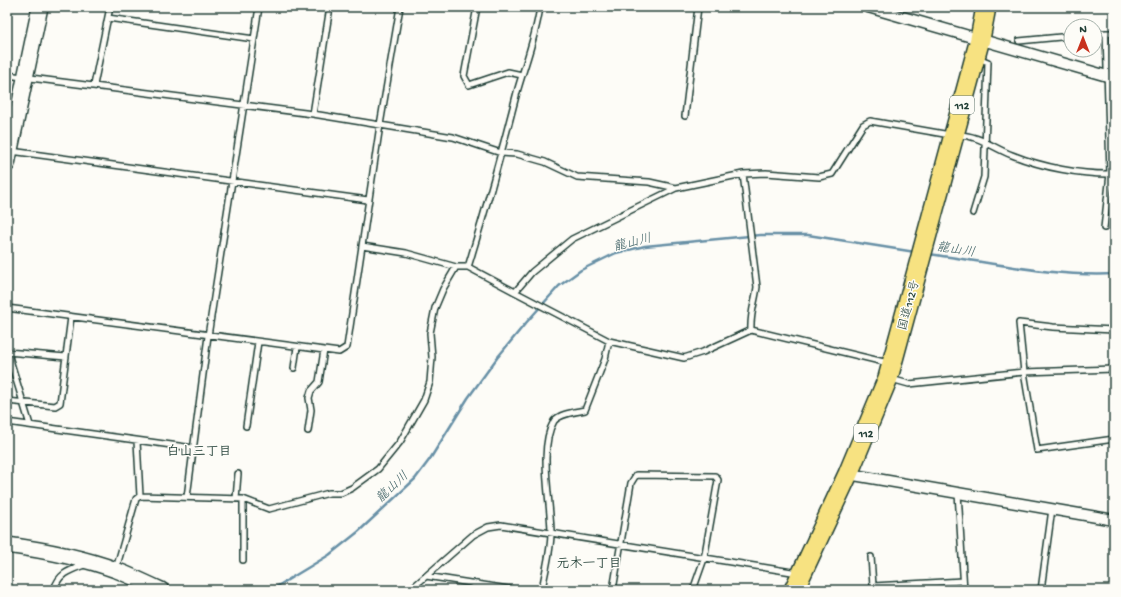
<svg xmlns="http://www.w3.org/2000/svg" width="1121" height="597" font-family="'Gochi Hand','Klee One',sans-serif">
	<rect width="100%" height="100%" fill="#fdfcf7"/>
	<filter id="ink" filterUnits="userSpaceOnUse"><feTurbulence type="fractalNoise" baseFrequency=".025" numOctaves="2"/><feDisplacementMap in="SourceGraphic" scale="8" xChannelSelector="R" yChannelSelector="G"/><feConvolveMatrix kernelMatrix="1 2 1 2 8 2 1 2 1" color-interpolation-filters="sRGB"/></filter>
	<g filter="url(#ink)">
		<g fill="none" stroke-linecap="round" stroke-linejoin="round">
			<path stroke="#6790a6" stroke-width="2.5" d="M928,254C990,262 1052,277 1114,274
				M271,590L329,555L358,532L415,479L430,459L468,398L497,358L525,324L559,286L581,270L616,253L645,246L760,235H808L915,252"/>
			<g stroke="#1f3d34" stroke-width="8">
				<path id="lane" d="M477,7L464,76L469,85L508,72L522,75
					M108,18L254,39
					M1095,34L1106,33
					M1019,41L1071,36
					M7,75L313,114L453,137L501,153L517,154L545,162L577,177L649,182L676,188
					M94,85L110,7
					M313,114L330,7
					M685,116L698,7
					M958,135C979,135 993,148 1012,155C1042,167 1081,175 1114,174
					M11,151L368,200
					M973,213L984,177L988,62L978,58
					M1104,228L1110,174L1106,33H1114
					M362,246L406,253L456,267
					M468,267L515,292L532,272L572,239L676,188L743,174
					M515,292L609,341L684,358L703,352L751,330L888,363
					M7,308L324,350L339,352L347,347L380,125L400,7
					M751,330C750,314 755,302 757,287L743,174L766,173L819,177L832,174L863,125L870,121L950,135
					M1114,330L1053,327L1019,323L1024,372L1037,450L1114,439
					M7,350L30,425
					M7,352L66,357
					M294,368L297,347
					M891,379L909,384L1024,372L1114,369
					M7,401L55,406L60,403L71,317
					M7,422L193,448
					M246,426L258,342
					M308,431L311,410L309,398L311,391L319,382L324,350
					M137,441L140,496
					M958,493L964,590
					M187,497L208,336L259,7
					M236,499L238,474
					M871,557L873,586L963,581
					M243,560V499
					M116,569L136,499L140,496L243,499L269,509L329,493H341L352,488L378,469L400,442L424,400L430,382L432,357L430,333L435,308L443,289L456,267H468C486,209 502,151 517,92C525,64 536,36 540,7
					M426,576L515,590
					M54,590C59,572 71,570 87,564
					M410,590L473,535L488,527L501,525L798,573
					M472,590L473,583
					M542,590C545,571 551,551 551,533C551,502 538,448 554,421C560,413 577,412 585,410L605,359L609,341
					M613,590L631,483L636,475L715,476L718,480L704,559L693,590
					M1041,590L1052,509"/>
			</g>
			<g stroke="#1f3d34" stroke-width="13">
				<path id="street" d="M868,7L1114,78
					M848,474L1114,520"/>
			</g>
			<g stroke="#1f3d34" stroke-width="18">
				<path id="secondary" d="M7,164L40,7
					M7,545C43,550 81,557 116,570C131,576 146,583 161,590"/>
			</g>
			<g stroke="#1f3d34" stroke-width="22">
				<path id="highway" d="M794,590L848,474L888,378L980,39L986,7"/>
			</g>
			<use href="#lane" stroke="#fdfcf7" stroke-width="5"/>
			<use href="#street" stroke="#fdfcf7" stroke-width="10"/>
			<use href="#secondary" stroke="#fdfcf7" stroke-width="15"/>
			<use href="#highway" stroke="#f7e281" stroke-width="19"/>
		</g>
	</g>
	<g text-anchor="middle" stroke-width="3" stroke-linejoin="round" paint-order="stroke">
		<g fill="#fdfcf7" stroke="#62766e" stroke-width="1">
			<rect x="950" y="96" width="24" height="18" rx="3"/>
			<rect x="854" y="424" width="24" height="18" rx="3"/>
		</g>
		<g font-size="11" font-weight="bold" fill="#1f3d34">
			<text x="962" y="109">112</text>
			<text x="866" y="437">112</text>
		</g>
		<g font-size="12" fill="#1f3d34" stroke="#fdfcf7">
			<text transform="translate(908 305) rotate(-75)" y="4">国道112号</text>
		</g>
		<g font-size="13" font-style="italic" fill="#3d6064" stroke="#fdfcf7">
			<text transform="translate(632 241) rotate(-14)" y="5">龍山川</text>
			<text transform="translate(956 248) rotate(9)" y="5">龍山川</text>
			<text transform="translate(391 486) rotate(-43)" y="5">龍山川</text>
		</g>
		<g font-size="13" font-weight="bold" fill="#1f3d34" stroke="#fdfcf7">
			<text x="199" y="455">白山三丁目</text>
			<text x="589" y="567">元木一丁目</text>
		</g>
	</g>
	<rect width="1121" height="597" fill="none" stroke="#fdfcf7" stroke-width="24"/>
	<rect x="12" y="12" width="1097" height="573" fill="none" stroke="#1f3d34" stroke-width="1.5" filter="url(#ink)"/>
	<g transform="translate(1083 38)"><circle r="19" fill="#fdfcf7" stroke="#a4b0a9"/>
	<path d="M0-3L7 15L0 10L-7 15Z" fill="#c8321e"/>
	<text y="-6" font-size="11" font-weight="bold" text-anchor="middle" fill="#1f3d34">N</text>
	</g>
</svg>
